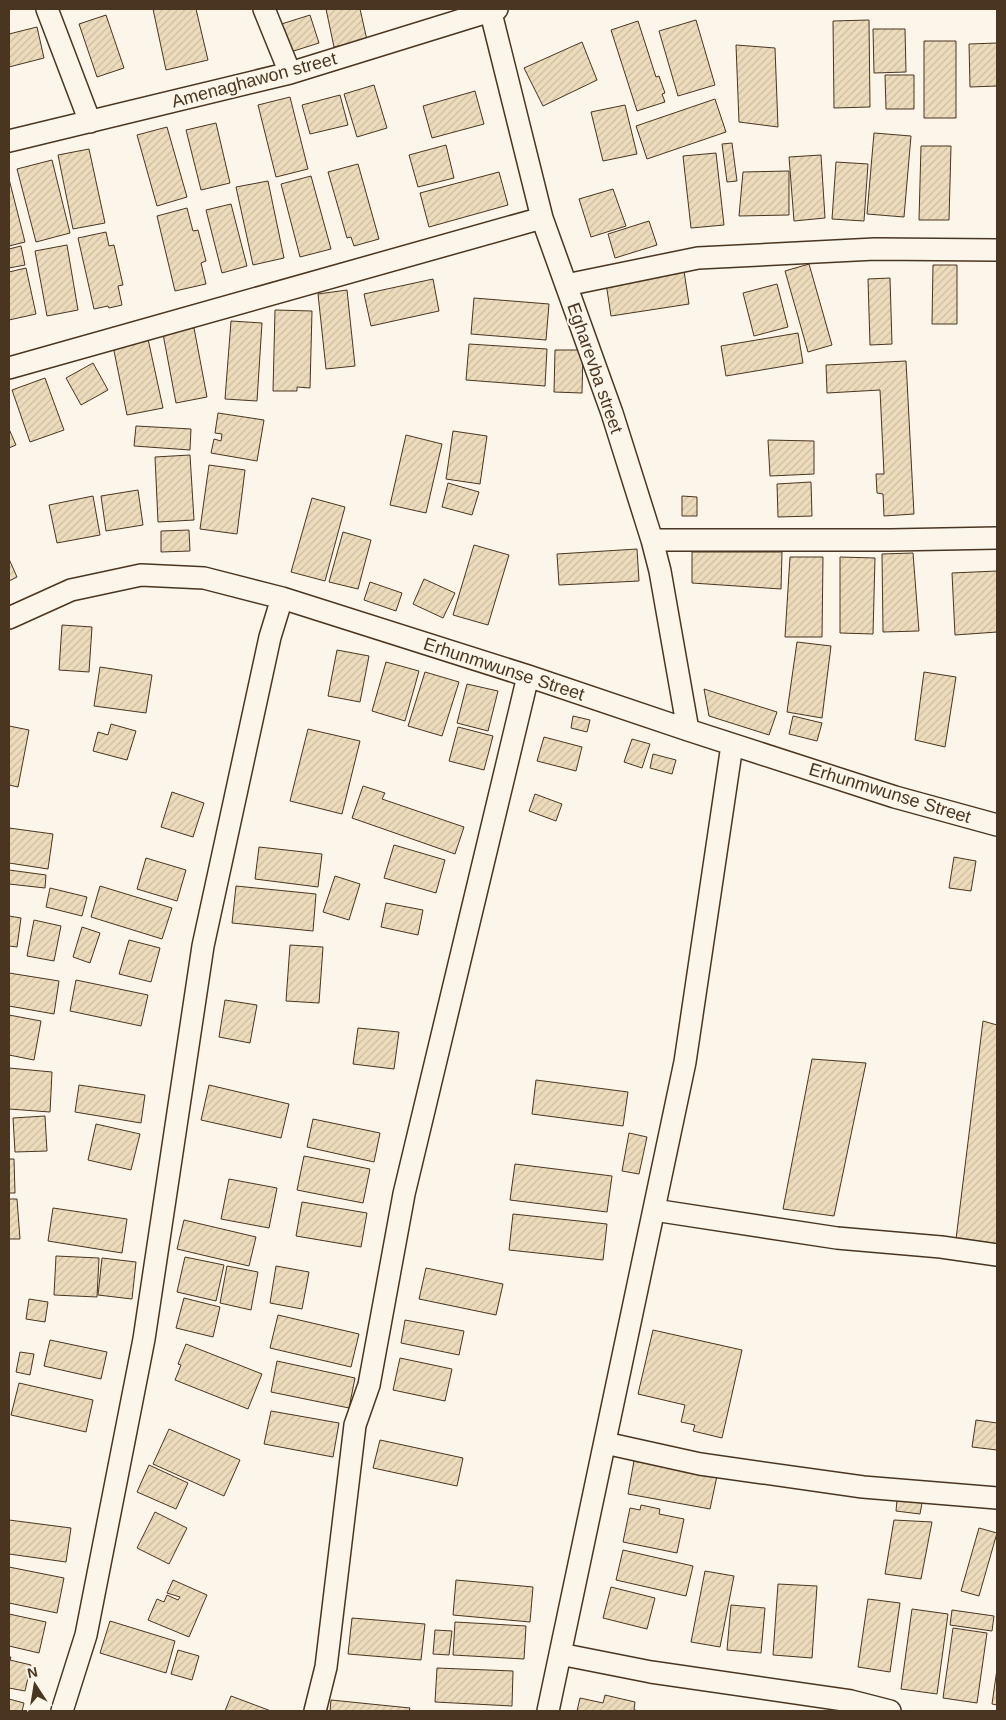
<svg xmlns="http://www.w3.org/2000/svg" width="1006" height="1720" font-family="Helvetica,sans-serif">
	<defs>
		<pattern id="building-hatch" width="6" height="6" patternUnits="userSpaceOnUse" patternTransform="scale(1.25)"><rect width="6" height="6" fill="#ecdcbc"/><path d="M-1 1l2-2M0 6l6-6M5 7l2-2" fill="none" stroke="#ccbda1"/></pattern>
	</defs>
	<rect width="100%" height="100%" fill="#fbf6e9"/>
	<path fill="url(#building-hatch)" stroke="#4a3520" d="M153,9H196L208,60L166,70Z
		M326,9H360L367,40L334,47Z
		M106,15L124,68L97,77L79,24Z
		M310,15L319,43L281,55L272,27Z
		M696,20L715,85L678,96L659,31Z
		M869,20L870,107L834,108L833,21Z
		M638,21L656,77L659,76L665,93L662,94L665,102L637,111L611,30Z
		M37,27L44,58L9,67V34Z
		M873,29H905L906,72L874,73Z
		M924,41H956V118H924Z
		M582,42L597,80L543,106L524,68Z
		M997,43V86L970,87L969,44Z
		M736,45L775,48L778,127L739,122Z
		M885,75H914V109H886Z
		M374,85L387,128L357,137L344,94Z
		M475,91L484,124L432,138L423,106Z
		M340,95L348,125L310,134L302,105Z
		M290,97L308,169L276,177L258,105Z
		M715,99L726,132L647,159L636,126Z
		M625,105L637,154L603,161L591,112Z
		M216,123L230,183L201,190L186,130Z
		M167,127L187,197L157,206L137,135Z
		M874,133L911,136L904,217L867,214Z
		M732,143L737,181L727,182L722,144Z
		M446,145L454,178L418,187L409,155Z
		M921,146H951L949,220H919Z
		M89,149L105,223L73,229L58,155Z
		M716,153L724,225L691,228L683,156Z
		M821,155L825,218L794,221L789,157Z
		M52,160L70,233L36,242L17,169Z
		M836,162L868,164L864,221L832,219Z
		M358,164L379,239L354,246L351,237L347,238L328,172Z
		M789,171V215L739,216L743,172Z
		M499,172L508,205L429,227L420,193Z
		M311,176L331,249L300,257L281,184Z
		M9,179L25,242L9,246Z
		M268,181L284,258L253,265L236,187Z
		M613,189L626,226L591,237L579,199Z
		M231,204L247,266L222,273L206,210Z
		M187,208L193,231L198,230L206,261L201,263L206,284L175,291L157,216Z
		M649,221L657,245L615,258L608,234Z
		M106,232L109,246L114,245L123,285L118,286L122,305L109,308L108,306L94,309L78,238Z
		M67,245L78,310L47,316L35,251Z
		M21,246L25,265L9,268V249Z
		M809,264L832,345L808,352L785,271Z
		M933,265H957V324H932Z
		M26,268L36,314L9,320V272Z
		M684,271L689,304L611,316L606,283Z
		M890,278L892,344L870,345L868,279Z
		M433,279L439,311L371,326L364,294Z
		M777,284L788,327L754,336L743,293Z
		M347,290L355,366L326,369L318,294Z
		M474,298L549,304L546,340L471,334Z
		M275,310L312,311L310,388L297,387V391H273Z
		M231,321L262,323L257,401L225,399Z
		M194,328L207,397L176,403L163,334Z
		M798,333L803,363L726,376L721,346Z
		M148,339L163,408L127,415L113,346Z
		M469,344L547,349L545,386L466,380Z
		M555,350H583L582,393L554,392Z
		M906,361L914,514L884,516L883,494L877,493L876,474H884L880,390L827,393L826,365Z
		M93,363L108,390L81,405L66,378Z
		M45,378L64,430L30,442L12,390Z
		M218,413L264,420L257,461L211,453L214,439L221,441L222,434L215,433Z
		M136,426L191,429L190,450L134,446Z
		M9,429L16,445L9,448Z
		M453,431L487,436L480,484L446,479Z
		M406,435L442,444L426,513L390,505Z
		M768,440L814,441V474L770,476Z
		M190,455L194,520L158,522L155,457Z
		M209,465L245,470L237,534L200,529Z
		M811,482L812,516L778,517L777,484Z
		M448,483L479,492L472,515L442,507Z
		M138,490L143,525L106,531L101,496Z
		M93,496L100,535L57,543L49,505Z
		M682,496L697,497V516H682Z
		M312,498L345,507L325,581L291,572Z
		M189,530L190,551L161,552V531Z
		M343,532L371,540L358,589L329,582Z
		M474,545L509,555L488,625L453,615Z
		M637,549L639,581L559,585L557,554Z
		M692,552H782L781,589L692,583Z
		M913,553L919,631L883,632L882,554Z
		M790,557H823L822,637H785Z
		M840,557L875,558L873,634L840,633Z
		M9,559L17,577L9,581Z
		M997,571V632L955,635L952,573Z
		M424,579L455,593L443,618L413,604Z
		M370,582L402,593L396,611L364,600Z
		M62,625L92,627L89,672L59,670Z
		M797,642L831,646L822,718L787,712Z
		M337,650L369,656L360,702L328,696Z
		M386,662L419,671L405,721L372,711Z
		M100,667L152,675L146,713L94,706Z
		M425,672L459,682L442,736L408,726Z
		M924,672L956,677L945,747L915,740Z
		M467,684L498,691L488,731L457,723Z
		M704,689L777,712L769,735L709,716Z
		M573,716L590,720L587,732L571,728Z
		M793,716L822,723L817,741L789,734Z
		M111,724L136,731L127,760L93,751L98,732L108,735Z
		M9,726L29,730L18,787L9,785Z
		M458,727L493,736L484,770L449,761Z
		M308,729L360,741L342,814L290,801Z
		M544,737L582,747L576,771L537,761Z
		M632,739L650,744L642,768L624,762Z
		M653,754L676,760L672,774L650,768Z
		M363,786L385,793L382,799L464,827L455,854L352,818Z
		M172,792L204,803L193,837L161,827Z
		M535,794L562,804L556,821L529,811Z
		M9,828L53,834L48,869L9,863Z
		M394,845L445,860L436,893L384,878Z
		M259,847L322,854L318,887L255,879Z
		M954,857L976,861L971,891L949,888Z
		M146,858L186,870L177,901L137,889Z
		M9,870L46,875L45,888L9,884Z
		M335,876L360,884L349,920L323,912Z
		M100,886L172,908L162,939L91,917Z
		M236,886L316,894L313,931L232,923Z
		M50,888L87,897L82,916L46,907Z
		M386,903L423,910L418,935L381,927Z
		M9,916L21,918L17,947L9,946Z
		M34,920L61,926L54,961L27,956Z
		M82,927L100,933L90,963L73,957Z
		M129,940L160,948L151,982L119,974Z
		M290,945L323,947L319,1003L286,1001Z
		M9,973L59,981L54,1014L9,1006Z
		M76,980L148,995L141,1026L70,1011Z
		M225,1000L257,1005L250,1043L219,1037Z
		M9,1015L41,1021L34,1060L9,1055Z
		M983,1021L997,1025V1244L956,1239Z
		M358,1028L399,1032L394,1069L353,1064Z
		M812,1059L866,1063L834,1216L783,1209Z
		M9,1068L52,1072L50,1112L9,1109Z
		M536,1080L628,1092L623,1126L532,1114Z
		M79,1085L145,1095L141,1123L75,1112Z
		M209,1085L289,1104L281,1138L201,1120Z
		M45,1116L47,1151L15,1152L13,1118Z
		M313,1119L380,1133L374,1162L307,1147Z
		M96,1124L140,1134L131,1170L88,1160Z
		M629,1133L647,1137L639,1174L622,1171Z
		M304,1156L370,1169L363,1203L297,1190Z
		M9,1159H14L15,1193H9Z
		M515,1164L612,1176L607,1212L510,1200Z
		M229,1179L277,1188L269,1228L221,1219Z
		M9,1199H17L20,1239H9Z
		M302,1202L367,1213L361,1247L296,1236Z
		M53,1208L127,1219L122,1253L48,1241Z
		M513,1214L607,1224L603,1260L509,1250Z
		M184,1220L256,1237L249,1266L177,1249Z
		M56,1256L99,1258L97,1297L54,1295Z
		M185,1257L224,1265L216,1301L177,1292Z
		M102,1258L136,1262L132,1299L98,1295Z
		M227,1266L258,1272L251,1310L220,1303Z
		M276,1266L309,1272L302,1309L270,1303Z
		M426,1268L503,1284L496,1315L419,1299Z
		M184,1298L220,1307L213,1337L176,1328Z
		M29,1299L48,1302L45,1322L26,1319Z
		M278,1315L359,1334L351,1367L270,1348Z
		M405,1320L464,1331L459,1355L401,1343Z
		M653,1330L742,1350L722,1438L693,1431L695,1425L681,1422L685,1405L638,1394Z
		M50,1340L107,1352L101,1379L44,1366Z
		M186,1344L262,1374L248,1409L175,1380L181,1365L178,1364Z
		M20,1352L34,1354L30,1375L16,1372Z
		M400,1358L452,1369L445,1401L393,1390Z
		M277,1361L355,1378L349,1408L271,1392Z
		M19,1383L93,1400L86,1432L11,1415Z
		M271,1411L339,1423L333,1457L264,1444Z
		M976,1420L997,1423V1450L972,1447Z
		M169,1429L240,1460L224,1496L153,1464Z
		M380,1440L463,1458L457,1486L373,1468Z
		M634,1461L717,1476L710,1509L628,1494Z
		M149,1465L188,1483L176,1509L137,1492Z
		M897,1500L922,1503L920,1514L896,1511Z
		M641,1505L660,1509L659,1514L684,1519L677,1553L623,1542L630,1508L640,1510Z
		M155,1512L187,1528L169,1564L137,1548Z
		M9,1520L71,1528L66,1562L9,1554Z
		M894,1520L932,1522L921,1579L885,1574Z
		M979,1528L997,1533L979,1596L961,1591Z
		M623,1550L693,1566L686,1596L616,1580Z
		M9,1567L64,1578L57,1613L9,1603Z
		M705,1571L734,1576L720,1647L691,1642Z
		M173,1580L207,1595L189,1637L148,1620L157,1599L164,1602L167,1595L178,1600L180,1597L167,1593Z
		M456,1580L533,1587L530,1622L453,1615Z
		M778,1584L817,1586L812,1658L773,1655Z
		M611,1587L655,1598L647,1629L603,1618Z
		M868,1599L900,1603L890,1672L858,1667Z
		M731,1605L765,1608L761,1653L727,1650Z
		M912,1609L948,1614L937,1694L901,1689Z
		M952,1610L994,1616L992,1631L950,1625Z
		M9,1614L46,1622L39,1653L9,1646Z
		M352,1618L425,1624L421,1660L348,1654Z
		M110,1621L175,1641L166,1673L100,1653Z
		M455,1622L526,1626L524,1659L453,1655Z
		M953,1628L987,1633L977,1703L943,1698Z
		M435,1630L452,1631L449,1655L433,1654Z
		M178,1650L199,1656L192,1680L171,1674Z
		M9,1657H11L10,1660L31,1665L25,1691L9,1688Z
		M437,1668L513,1671L512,1706L435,1702Z
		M997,1669V1705L992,1704Z
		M605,1695L635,1702L634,1710L640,1711H577L580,1698L603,1703Z
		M231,1696L271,1711H225Z
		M9,1699L24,1703L22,1711H9Z
		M331,1700L410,1708L409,1711H330Z"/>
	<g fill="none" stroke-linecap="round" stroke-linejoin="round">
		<g stroke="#4a3520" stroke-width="24">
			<path id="minor" d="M47,9L90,122
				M264,9L290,73
				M490,9L542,218L612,413L652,540L660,571L688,730
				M9,141L290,73L497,9
				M566,285L698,258L875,249L997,250
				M9,368L542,218
				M652,540H891L997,538
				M9,618L71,590L141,575L204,578L282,598L528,676L688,730L895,797L997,825
				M654,1210L837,1238L941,1247L997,1255
				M605,1443L700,1464L863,1487L997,1498
				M560,1654L651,1672L851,1701L890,1711
				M62,1711L86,1635L144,1339L203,946L270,637L282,598
				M315,1711L326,1667L355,1425L369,1385L404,1194L528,676
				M548,1711L685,1062L732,745"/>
		</g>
		<use href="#minor" stroke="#fbf6e9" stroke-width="21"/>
	</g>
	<g text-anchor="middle" stroke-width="4" stroke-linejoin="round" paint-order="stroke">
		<g font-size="18" fill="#4a3520" stroke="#fbf6e9">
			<text transform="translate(254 80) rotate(-15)" y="6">Amenaghawon street</text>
			<text transform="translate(595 368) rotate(71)" y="6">Egharevba street</text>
			<text transform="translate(504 669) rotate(18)" y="6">Erhunmwunse Street</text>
			<text transform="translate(890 793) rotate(17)" y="6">Erhunmwunse Street</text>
		</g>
	</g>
	<rect width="1006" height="1720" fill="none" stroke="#4a3520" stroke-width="20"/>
	<g transform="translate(35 1685) rotate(348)" stroke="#fbf6e9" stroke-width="4" paint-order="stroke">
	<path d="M0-4L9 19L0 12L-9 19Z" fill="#4a3520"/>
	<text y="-8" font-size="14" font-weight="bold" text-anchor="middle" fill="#4a3520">N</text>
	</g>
</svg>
